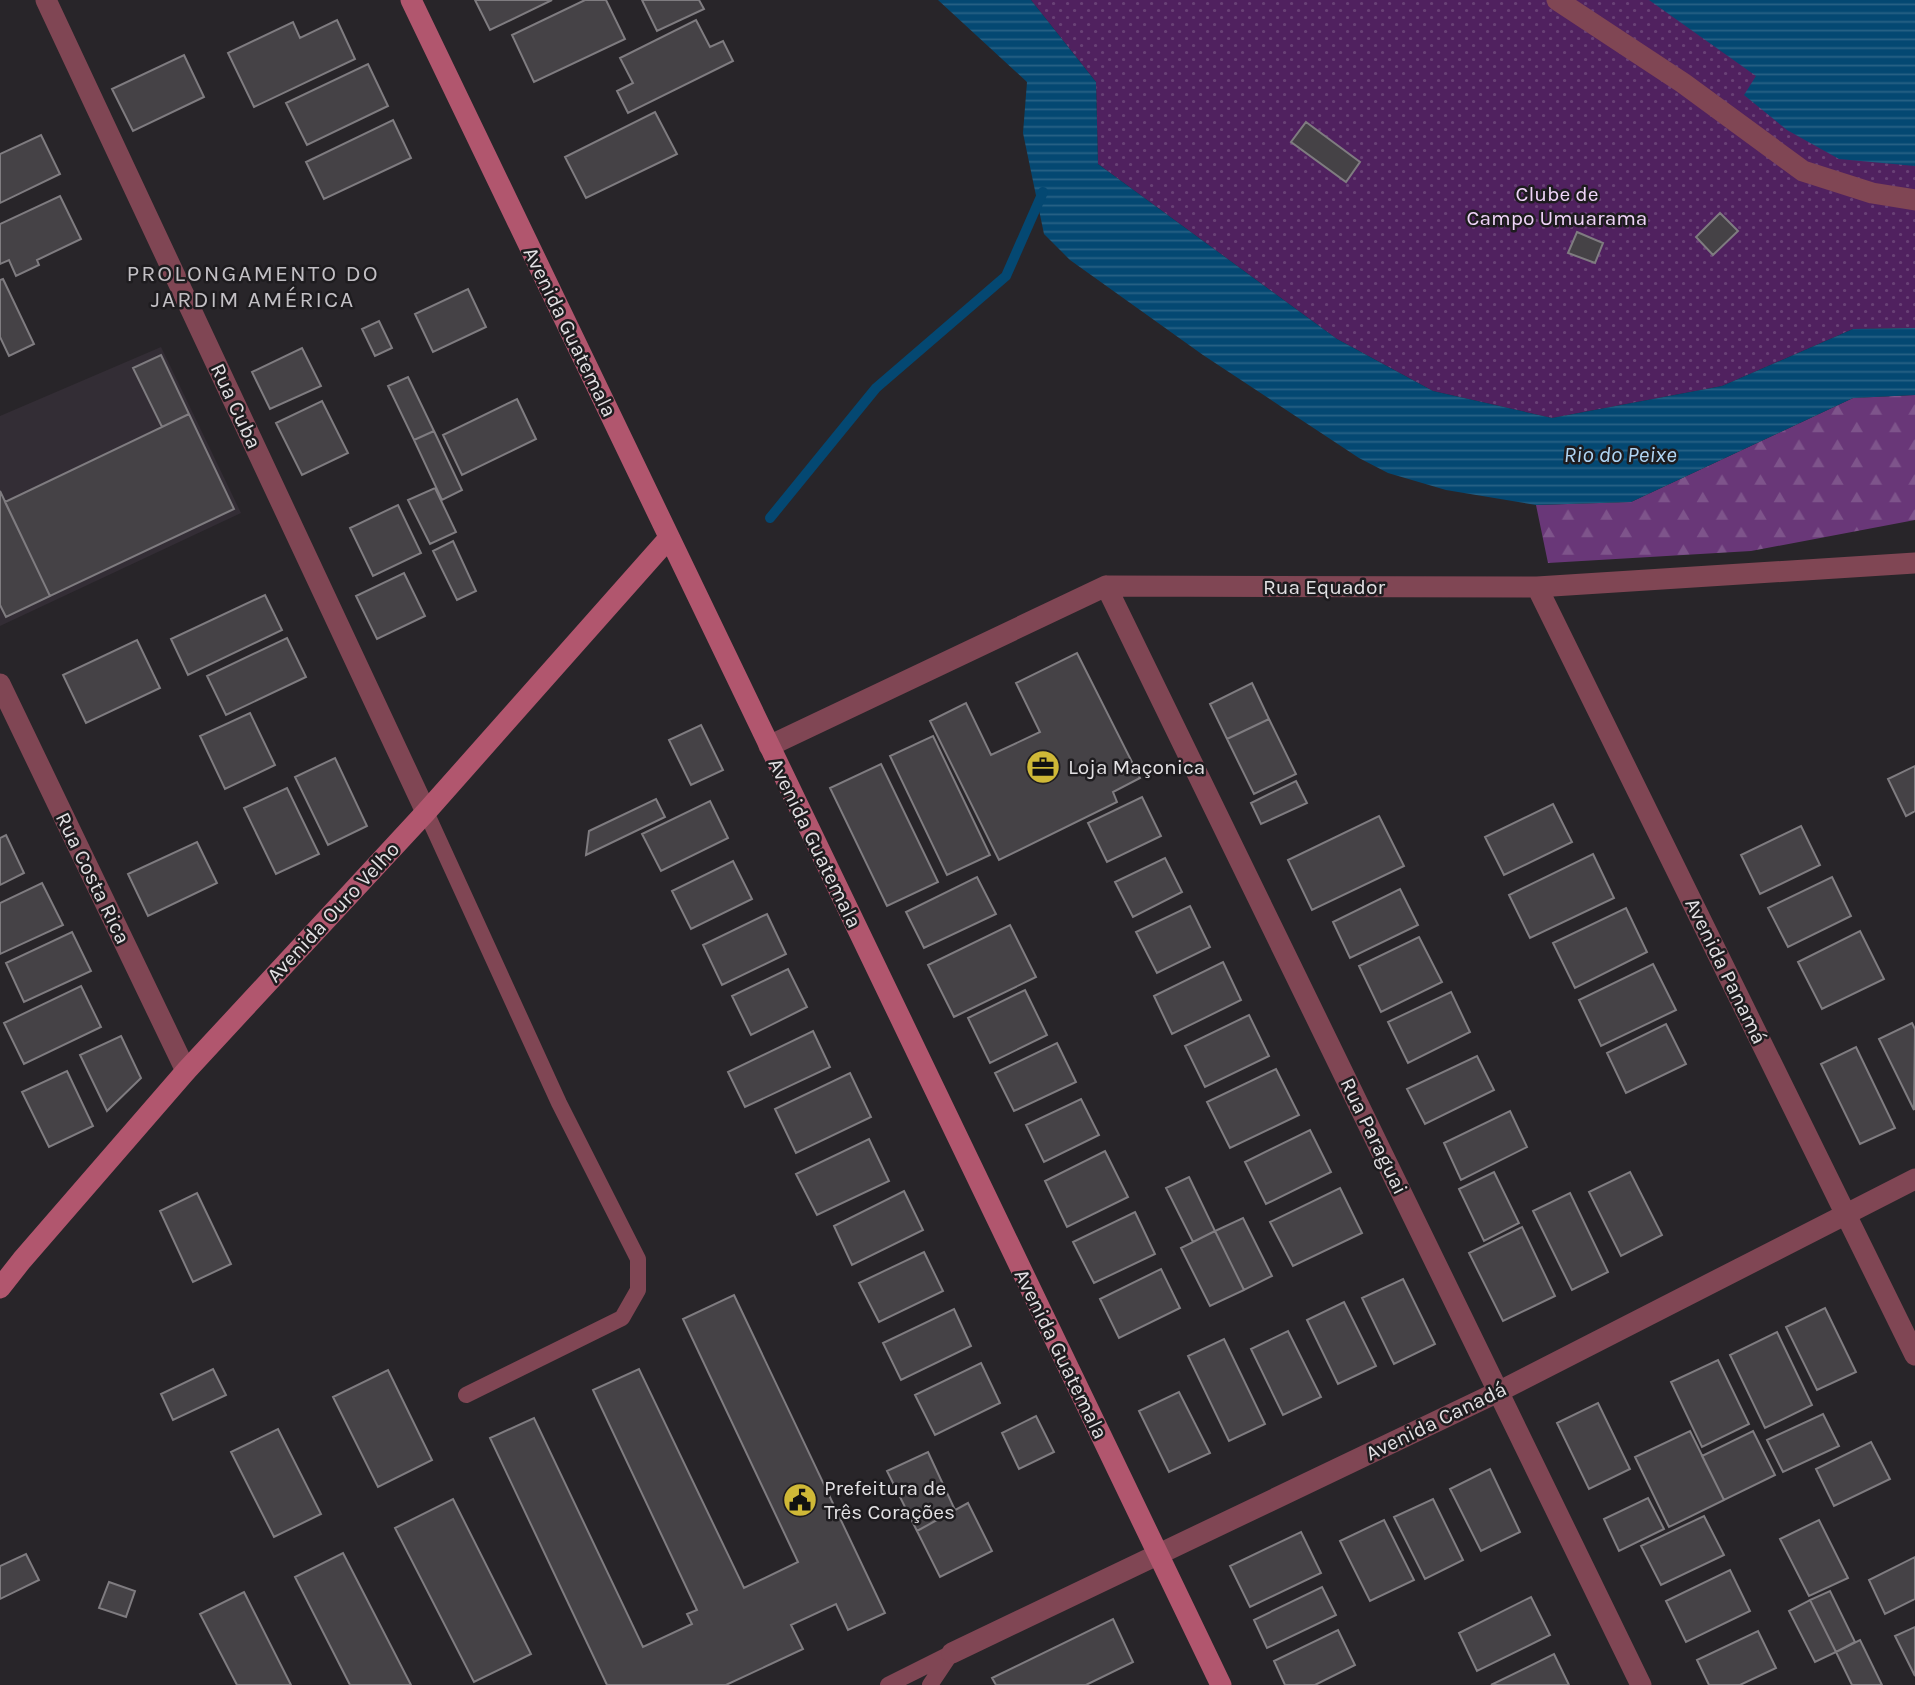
<svg xmlns="http://www.w3.org/2000/svg" width="1915" height="1685" font-family="Karla,sans-serif">
	<defs>
		<pattern id="forest-firs" width="22" height="20" patternUnits="userSpaceOnUse" patternTransform="scale(1.75)"><rect width="22" height="20" fill="#693778"/><path d="M5 1l3.5 6h-7zM16 11l3.5 6h-7z" fill="#7e548b"/></pattern>
		<pattern id="park-dots" width="8" height="8" patternUnits="userSpaceOnUse" patternTransform="scale(1.75)"><rect width="8" height="8" fill="#50215f"/><path d="M2 2h.1M6 6h.1" fill="none" stroke="#694176" stroke-width="1.8" stroke-linecap="round"/></pattern>
		<pattern id="water-rules" width="6" height="5" patternUnits="userSpaceOnUse" patternTransform="scale(1.75)"><rect width="6" height="5" fill="#044872"/><path d="M0 2.5h6" fill="none" stroke="#286286"/></pattern>
	</defs>
	<rect width="100%" height="100%" fill="#282529"/>
	<path fill="#332d35" d="M161,347L241,513L0,626V416Z"/>
	<path fill="url(#forest-firs)" d="M1915,395V520L1751,551L1548,563L1536,505L1631,502L1853,398Z"/>
	<path fill="url(#park-dots)" d="M1031,0H1915V328L1853,329L1722,386L1552,418L1433,391L1337,339L1098,164L1096,82Z"/>
	<path fill="url(#water-rules)" d="M938,0H1031L1096,82L1098,164L1337,339L1433,391L1552,418L1722,386L1853,329L1915,328V395L1853,398L1631,502L1536,505L1446,490L1388,473L1359,458L1203,355L1070,260L1044,234L1023,133L1027,82Z
		M1649,0H1915V166L1839,159L1787,130L1744,95L1756,76Z"/>
	<g fill="none" stroke-linecap="round" stroke-linejoin="round">
		<path stroke="#044872" stroke-width="10" d="M770,518L876,388L1006,276L1043,192"/>
	</g>
	<path fill="#454246" stroke="#7f7c80" stroke-width="2" d="M475,0H552L490,30Z
		M585,0H606L625,39L534,82L512,35Z
		M642,0H699L704,9L657,31Z
		M337,20L355,59L254,107L228,53L293,22L300,38Z
		M696,20L710,47L723,41L733,61L628,113L617,91L633,83L620,58Z
		M184,55L204,97L133,131L112,89Z
		M368,64L388,106L307,145L286,103Z
		M655,112L677,154L586,198L565,157Z
		M393,120L411,158L324,199L306,162Z
		M1306,122L1360,162L1346,182L1291,142Z
		M41,135L60,174L0,203V154Z
		M60,196L81,239L37,260L39,265L16,276L9,260L0,264V224Z
		M1720,213L1738,231L1713,255L1696,237Z
		M1577,232L1603,243L1595,263L1568,253Z
		M3,279L34,344L9,356L0,337V280Z
		M468,289L486,327L433,352L415,314Z
		M379,321L392,348L375,356L362,329Z
		M302,348L321,386L270,409L252,372Z
		M161,355L189,414L162,427L133,368Z
		M408,377L434,431L414,440L388,386Z
		M517,399L536,439L462,475L443,435Z
		M322,401L348,453L302,475L276,423Z
		M189,414L234,509L50,596L5,502Z
		M434,431L462,490L442,500L414,440Z
		M435,488L456,532L430,544L408,500Z
		M0,491L50,596L6,617L0,605Z
		M398,505L421,553L373,576L350,528Z
		M453,541L476,591L457,600L433,551Z
		M404,573L425,616L377,639L356,596Z
		M265,595L282,630L188,675L171,639Z
		M287,638L306,677L226,715L207,676Z
		M137,640L160,688L86,723L63,675Z
		M1077,653L1140,778L1113,792L1117,802L999,860L930,721L966,703L991,755L1040,732L1016,683Z
		M1252,683L1269,719L1227,739L1210,704Z
		M250,713L275,765L225,789L200,736Z
		M1269,719L1296,774L1254,794L1227,739Z
		M701,725L723,770L691,785L669,740Z
		M933,736L990,855L947,875L890,756Z
		M335,758L367,826L328,845L295,777Z
		M881,764L938,882L887,906L830,788Z
		M1915,766V811L1906,816L1888,779Z
		M1296,781L1307,803L1261,824L1251,803Z
		M287,788L319,854L276,874L244,808Z
		M1142,797L1161,836L1107,862L1088,823Z
		M656,799L665,817L586,855L589,831Z
		M710,801L728,838L661,871L642,834Z
		M1553,804L1572,842L1504,875L1485,837Z
		M1379,816L1404,866L1312,910L1288,860Z
		M1801,826L1820,865L1760,894L1741,855Z
		M6,835L24,873L0,885V838Z
		M197,842L217,883L148,916L128,874Z
		M1593,854L1614,898L1530,938L1509,895Z
		M1165,858L1182,892L1133,917L1115,882Z
		M733,861L752,899L691,929L672,891Z
		M977,877L996,914L924,948L906,912Z
		M1832,877L1851,916L1788,947L1768,908Z
		M42,883L63,925L0,954V903Z
		M1400,889L1418,925L1350,958L1333,922Z
		M1190,906L1210,947L1157,973L1136,932Z
		M1626,908L1647,952L1575,988L1553,943Z
		M767,914L786,954L722,985L703,945Z
		M1010,925L1036,977L954,1017L928,965Z
		M1860,931L1884,979L1822,1009L1798,962Z
		M72,932L91,971L24,1002L6,963Z
		M1419,937L1442,982L1381,1012L1359,966Z
		M1223,962L1241,1000L1172,1034L1154,996Z
		M1653,964L1676,1010L1601,1046L1579,1000Z
		M788,969L807,1007L751,1035L732,996Z
		M81,986L101,1027L24,1064L4,1023Z
		M1025,990L1047,1035L990,1063L968,1018Z
		M1451,992L1470,1032L1408,1063L1388,1022Z
		M1249,1015L1269,1056L1205,1087L1185,1046Z
		M1912,1023L1915,1029L1914,1110L1879,1039Z
		M1666,1024L1686,1064L1626,1093L1607,1053Z
		M813,1031L830,1067L745,1107L728,1072Z
		M121,1036L141,1078L107,1111L80,1055Z
		M1057,1043L1076,1082L1014,1111L995,1073Z
		M1856,1047L1895,1128L1860,1144L1821,1064Z
		M1477,1056L1494,1090L1425,1124L1407,1089Z
		M1276,1069L1299,1115L1230,1148L1207,1102Z
		M67,1071L93,1126L49,1147L22,1092Z
		M850,1073L871,1117L796,1153L775,1109Z
		M1081,1099L1099,1135L1044,1162L1026,1125Z
		M1510,1111L1527,1147L1461,1180L1444,1143Z
		M1310,1130L1331,1172L1266,1204L1245,1162Z
		M869,1139L889,1181L817,1215L796,1174Z
		M1105,1151L1128,1197L1067,1227L1045,1181Z
		M1494,1172L1519,1223L1484,1241L1459,1189Z
		M1630,1172L1662,1235L1621,1256L1589,1192Z
		M1189,1177L1215,1231L1193,1242L1166,1188Z
		M1340,1188L1362,1233L1293,1266L1270,1222Z
		M904,1191L923,1230L852,1265L834,1226Z
		M197,1193L231,1264L193,1282L160,1211Z
		M1570,1193L1608,1272L1572,1290L1533,1211Z
		M1135,1212L1155,1254L1094,1283L1073,1242Z
		M1243,1218L1272,1276L1244,1290L1215,1231Z
		M1522,1227L1555,1296L1503,1321L1469,1253Z
		M1215,1231L1244,1290L1210,1306L1181,1248Z
		M924,1252L943,1291L879,1322L859,1283Z
		M1161,1269L1180,1308L1119,1338L1100,1299Z
		M1403,1279L1435,1344L1394,1364L1362,1298Z
		M734,1295L885,1613L848,1630L836,1604L791,1625L803,1649L726,1685H607L490,1438L534,1418L643,1647L692,1624L687,1614L697,1610L593,1390L639,1369L744,1588L798,1562L683,1319Z
		M1344,1302L1376,1366L1338,1384L1307,1320Z
		M1825,1308L1856,1372L1817,1390L1786,1327Z
		M954,1309L971,1346L901,1380L883,1343Z
		M1288,1331L1321,1397L1283,1415L1251,1349Z
		M1777,1332L1812,1405L1765,1428L1730,1355Z
		M1224,1339L1265,1424L1229,1441L1188,1356Z
		M1718,1360L1749,1424L1702,1447L1671,1382Z
		M981,1363L1000,1403L935,1435L915,1395Z
		M213,1369L226,1395L173,1420L161,1394Z
		M388,1370L432,1460L378,1487L333,1397Z
		M1179,1392L1210,1453L1169,1472L1139,1411Z
		M1598,1403L1630,1469L1589,1489L1557,1423Z
		M1823,1414L1839,1446L1783,1472L1767,1440Z
		M1036,1416L1054,1452L1019,1469L1002,1433Z
		M278,1429L321,1514L274,1537L231,1452Z
		M1690,1431L1724,1500L1669,1527L1635,1457Z
		M1753,1431L1775,1475L1724,1500L1702,1456Z
		M1871,1442L1890,1479L1834,1506L1816,1469Z
		M928,1452L955,1510L917,1531L887,1471Z
		M1490,1469L1520,1532L1481,1551L1450,1489Z
		M1648,1498L1664,1529L1619,1551L1604,1519Z
		M453,1499L531,1654L474,1682L395,1528Z
		M1433,1499L1463,1560L1425,1579L1394,1517Z
		M968,1503L992,1551L940,1577L917,1531Z
		M1704,1516L1724,1555L1661,1585L1641,1546Z
		M1384,1520L1414,1580L1370,1601L1340,1541Z
		M1819,1520L1848,1578L1809,1596L1780,1539Z
		M1301,1532L1321,1573L1250,1607L1230,1566Z
		M343,1553L411,1685H350L295,1577Z
		M26,1554L39,1580L0,1599V1566Z
		M1915,1557V1599L1885,1614L1869,1580Z
		M1730,1570L1750,1611L1686,1642L1666,1601Z
		M109,1582L135,1591L126,1617L99,1608Z
		M1322,1587L1336,1615L1267,1648L1254,1620Z
		M1830,1591L1855,1642L1836,1652L1810,1600Z
		M244,1592L291,1685H237L200,1614Z
		M1531,1597L1550,1635L1477,1671L1459,1633Z
		M1810,1600L1836,1652L1815,1662L1789,1611Z
		M1113,1619L1133,1662L1086,1685H996L992,1678Z
		M1915,1627V1676L1895,1636Z
		M1338,1630L1355,1665L1315,1685H1285L1274,1661Z
		M1758,1631L1776,1668L1740,1685H1709L1697,1660Z
		M1860,1640L1882,1685H1852L1836,1652Z
		M1554,1654L1569,1685H1491Z"/>
	<g fill="none" stroke-linecap="round" stroke-linejoin="round">
		<path stroke="#804654" stroke-width="16" d="M426,812L559,1103L638,1259V1290L622,1318L466,1395
			M888,1685L952,1653
			M930,1685L950,1655"/>
		<path stroke="#804654" stroke-width="21" d="M46,0L426,812
			M1557,0L1683,83L1803,171L1872,193L1915,200
			M1106,586L1641,1685
			M1537,587L1915,1355
			M0,684L186,1071
			M769,746L1106,586L1537,587L1915,563
			M952,1653L1498,1392L1915,1179"/>
		<path stroke="#b1566e" stroke-width="21" d="M411,0L1221,1685
			M0,1288L22,1260L186,1071L426,812L669,538"/>
	</g>
	<defs>
		<g id="office-disc" transform="scale(1.75)"><circle r="9.5" fill="#cfb837" stroke="#1e1c1f"/><path d="M-6-3h4V-5.5h4V-3h4V5H-6ZM-1-4.5V-3h2v-1.5ZM-6 0V1H6V0Z" fill="#111"/></g>
		<g id="civic-disc" transform="scale(1.75)"><circle r="9.5" fill="#cfb837" stroke="#1e1c1f"/><path d="M-.6-6.5H3V-4.5H.6V-3L4-1V1h2V6H-6V1h2V-1L-.6-3ZM-1.2 2.5V6h2.4V2.5Z" fill="#111"/></g>
	</defs>
	<g fill-rule="evenodd">
		<use href="#office-disc" x="1043" y="767"/>
		<use href="#civic-disc" x="800" y="1500"/>
	</g>
	<g text-anchor="middle" stroke-width="5" stroke-linejoin="round" paint-order="stroke">
		<g font-size="21" fill="#f0d4f9" stroke="#1e1c1f">
			<text x="1557" y="201">Clube de<tspan x="1557" dy="24">Campo Umuarama</tspan></text>
		</g>
		<g font-size="21" fill="#e3e1e4" stroke="#1e1c1f">
			<text transform="translate(570 332) rotate(64)" y="7">Avenida Guatemala</text>
			<text transform="translate(236 406) rotate(65)" y="7">Rua Cuba</text>
			<text x="1324" y="594">Rua Equador</text>
			<text transform="translate(815 843) rotate(64)" y="7">Avenida Guatemala</text>
			<text transform="translate(93 878) rotate(64)" y="7">Rua Costa Rica</text>
			<text transform="translate(333 912) rotate(-47)" y="7">Avenida Ouro Velho</text>
			<text transform="translate(1726 971) rotate(64)" y="7">Avenida Panamá</text>
			<text transform="translate(1374 1136) rotate(64)" y="7">Rua Paraguai</text>
			<text transform="translate(1061 1354) rotate(64)" y="7">Avenida Guatemala</text>
			<text transform="translate(1436 1421) rotate(-26)" y="7">Avenida Canadá</text>
		</g>
		<g font-size="21" fill="#e3e1e4" stroke="#1e1c1f" text-anchor="start">
			<text x="1068" y="774">Loja Maçonica</text>
			<text x="824" y="1495">Prefeitura de<tspan x="824" dy="24">Três Corações</tspan></text>
		</g>
		<g font-size="23" letter-spacing="2" fill="#c3c0c5" stroke="#1e1c1f">
			<text x="253" y="281">PROLONGAMENTO DO<tspan x="253" dy="26">JARDIM AMÉRICA</tspan></text>
		</g>
		<g font-size="23" font-style="italic" fill="#b0d5f4" stroke="#1e1c1f">
			<text x="1620" y="462">Rio do Peixe</text>
		</g>
	</g>
</svg>
